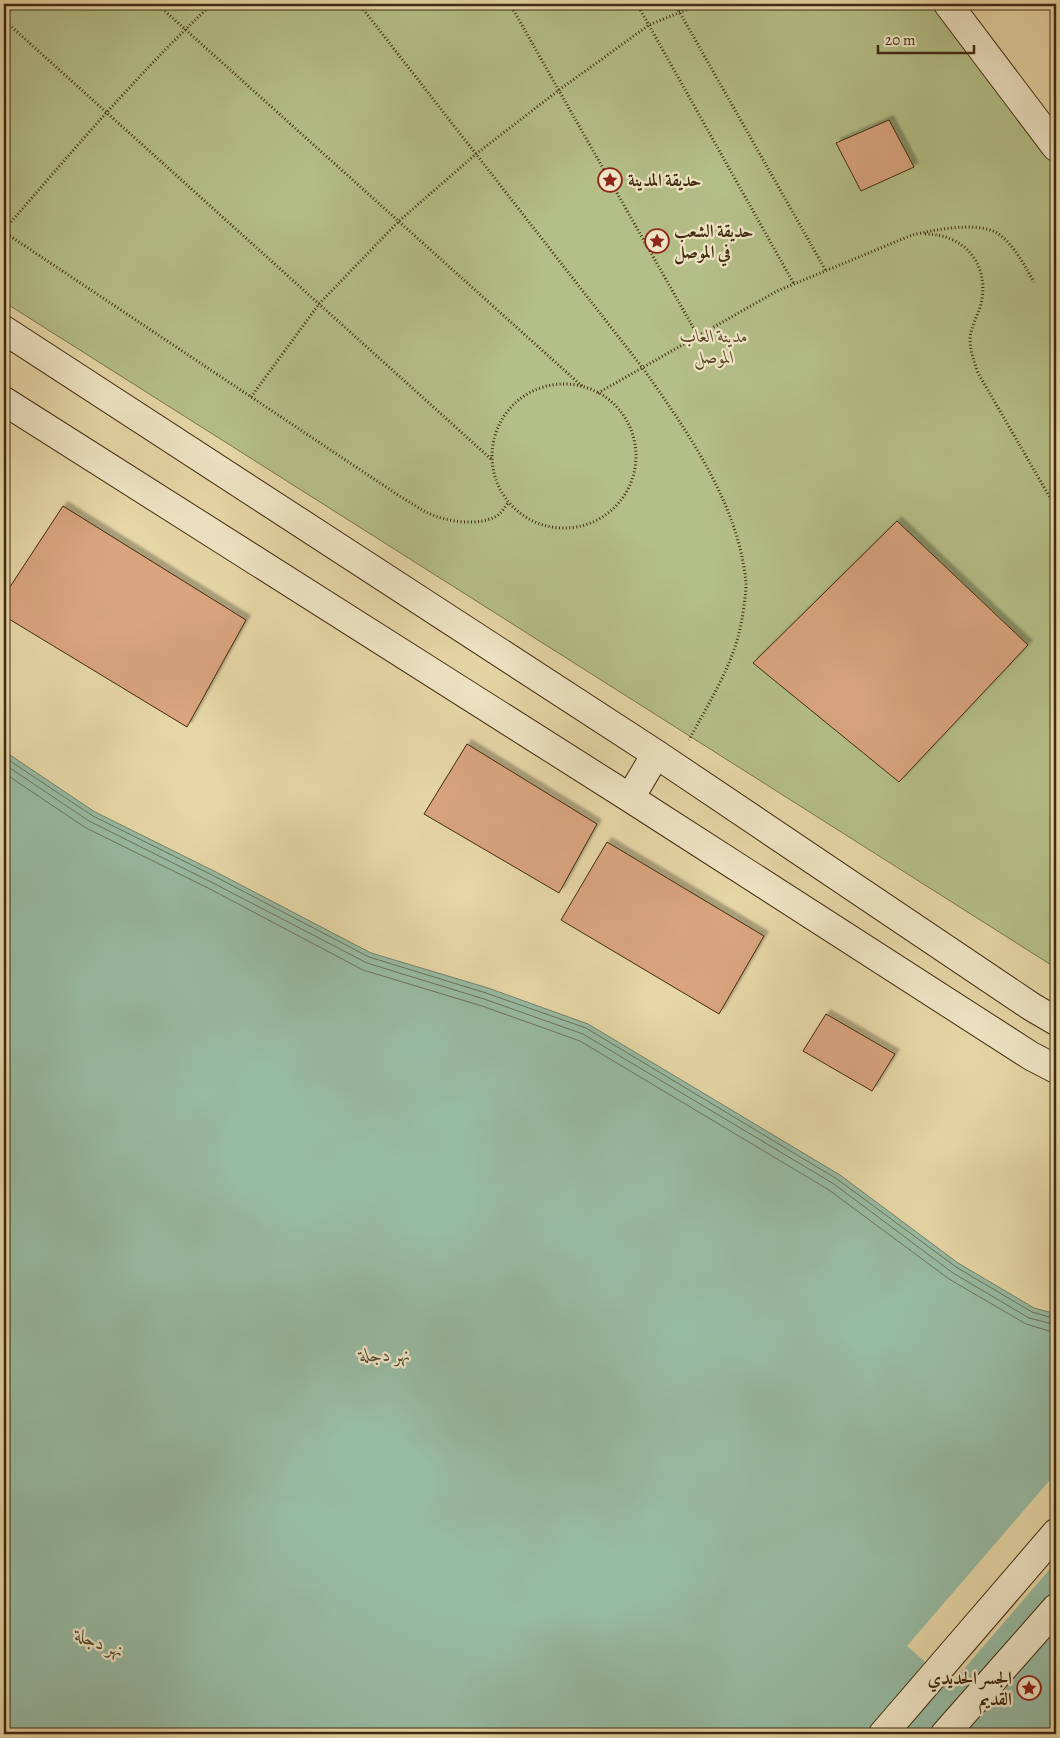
<svg xmlns="http://www.w3.org/2000/svg" width="1060" height="1738" font-family="Alegreya,Amiri,serif">
	<defs>
		<filter id="shadow"><feDropShadow dx="4.5" dy="-4.5" stdDeviation="1" flood-color="#0004"/></filter>
	</defs>
	<rect width="100%" height="100%" fill="#e6d6a6"/>
	<filter id="stains"><feTurbulence type="fractalNoise" baseFrequency=".004" numOctaves="4"/><feColorMatrix values="0 0 0 0 .2 0 0 0 0 .09 0 0 0 0 .02 0 0 0 .5 -.17"/></filter>
	<radialGradient id="worn" r=".72"><stop offset=".6" stop-color="#630" stop-opacity="0"/><stop offset="1" stop-color="#630" stop-opacity=".3"/></radialGradient>
	<path fill="#b4be87" stroke="#7a744c" d="M4,4H937L1056,167V968L4,302Z"/>
	<path fill="#97baa2" stroke="#748168" d="M4,751L95,812L216,872L371,953L488,988L588,1024L840,1175L958,1263L1034,1308L1056,1314V1734H4Z"/>
	<path fill="#e6d6a6" d="M1056,1473V1562L951,1684L907,1646Z"/>
	<g fill="none" stroke-linecap="round" stroke-linejoin="round">
		<path stroke="#6c7259" stroke-width="1" d="M4,757L93,816L214,876L369,957L486,993L586,1028L837,1179L956,1267L1032,1312L1056,1319
			M4,764L89,821L211,882L367,963L484,999L583,1034L834,1184L953,1273L1029,1318L1056,1325
			M4,773L86,828L208,888L363,970L482,1006L580,1041L829,1190L949,1279L1026,1324L1056,1333"/>
	</g>
	<path fill="#d9a47e" stroke="#402b10" filter="url(#shadow)" d="M889,120L914,167L861,191L836,143Z
		M63,506L246,620L187,727L4,616V596Z
		M897,521L1028,645L899,782L753,663Z
		M467,744L597,824L559,893L424,814Z
		M607,842L764,936L719,1014L561,920Z
		M826,1014L895,1054L872,1091L803,1051Z"/>
	<g fill="none" stroke-linecap="round" stroke-linejoin="round">
		<g stroke="#402b10" stroke-width="30">
			<path id="secondary" d="M948,4L1056,147
				M4,330L656,754L1032,1007L1056,1021
				M4,401L630,798L1031,1056L1056,1069
				M630,798L656,754
				M883,1734L1056,1533
				M945,1734L1056,1608"/>
		</g>
		<path stroke="#402b10" stroke-width="3" stroke-dasharray="1 2.5" stroke-linecap="butt" d="M157,4L583,387
			M359,4L642,367C686,429 740,506 746,584C746,595 742,622 739,633C730,670 707,706 689,740
			M510,4L698,336
			M637,4L794,284
			M675,4L826,271
			M4,20L491,459
			M4,230C71,153 137,74 212,4
			M4,232L398,495C408,501 418,508 428,513C446,522 481,527 498,515C502,512 505,507 508,503
			M925,234C962,234 988,261 982,299C980,313 971,324 970,339C970,351 974,361 978,373L1056,508
			M492 456a72 72 0 1 1 144 0a72 72 0 1 1-144 0Z
			M598,393L777,291L912,235C933,230 977,221 997,233C1014,244 1024,265 1034,282
			M251,397L319,304L399,221L476,154L559,90L649,25L700,4"/>
		<use href="#secondary" stroke="#efe4c5" stroke-width="28"/>
	</g>
	<defs>
		<g id="sight-ring" transform="scale(1.25)"><circle r="9.5" fill="#efe4c5" stroke="#8f2418" stroke-width="1.5"/><path d="M0-6L1.8-2.2L6-1.7L2.9 1.2L3.7 5.4L0 3.3L-3.7 5.4L-2.9 1.2L-6-1.7L-1.8-2.2Z" fill="#8f2418"/></g>
	</defs>
	<g fill-rule="evenodd">
		<use href="#sight-ring" x="610" y="180"/>
		<use href="#sight-ring" x="657" y="241"/>
		<use href="#sight-ring" x="1029" y="1688"/>
	</g>
	<g text-anchor="middle" stroke-width="4.5" stroke-linejoin="round" paint-order="stroke">
		<g font-size="18" font-weight="bold" fill="#402b10" stroke="#efe4c5" text-anchor="start">
			<text x="628" y="186">حديقة المدينة</text>
			<text x="674" y="237">حديقة الشعب<tspan x="674" dy="21">في الموصل</tspan></text>
			<text x="1012" y="1684" text-anchor="end">الجسر الحديدي<tspan x="1012" dy="21">القديم</tspan></text>
		</g>
		<g font-size="18" font-style="italic" fill="#574828" stroke="#efe4c5">
			<text x="714" y="342">مدينة العاب<tspan x="714" dy="21">الموصل</tspan></text>
		</g>
		<g font-size="19" font-style="italic" fill="#51482d" stroke="#efe4c5">
			<text x="385" y="1361">نهر دجلة</text>
			<text transform="translate(100 1642) rotate(21)" y="7">نهر دجلة</text>
		</g>
	</g>
	<rect width="1060" height="1738" fill="none" stroke="#e6d6a6" stroke-width="20"/>
	<rect x="5" y="5" width="1050" height="1728" fill="none" stroke="#402b10" stroke-width="2.5"/>
	<rect x="10" y="10" width="1040" height="1718" fill="none" stroke="#402b10"/>
	<path d="M878 45v8h96v-8" fill="none" stroke="#402b10" stroke-width="2.5"/>
	<text x="885" y="45" font-size="15" fill="#402b10" stroke="#efe4c5" stroke-width="4" paint-order="stroke">20 m</text>
	<rect width="100%" height="100%" filter="url(#stains)"/>
	<rect width="100%" height="100%" fill="url(#worn)"/>
</svg>
